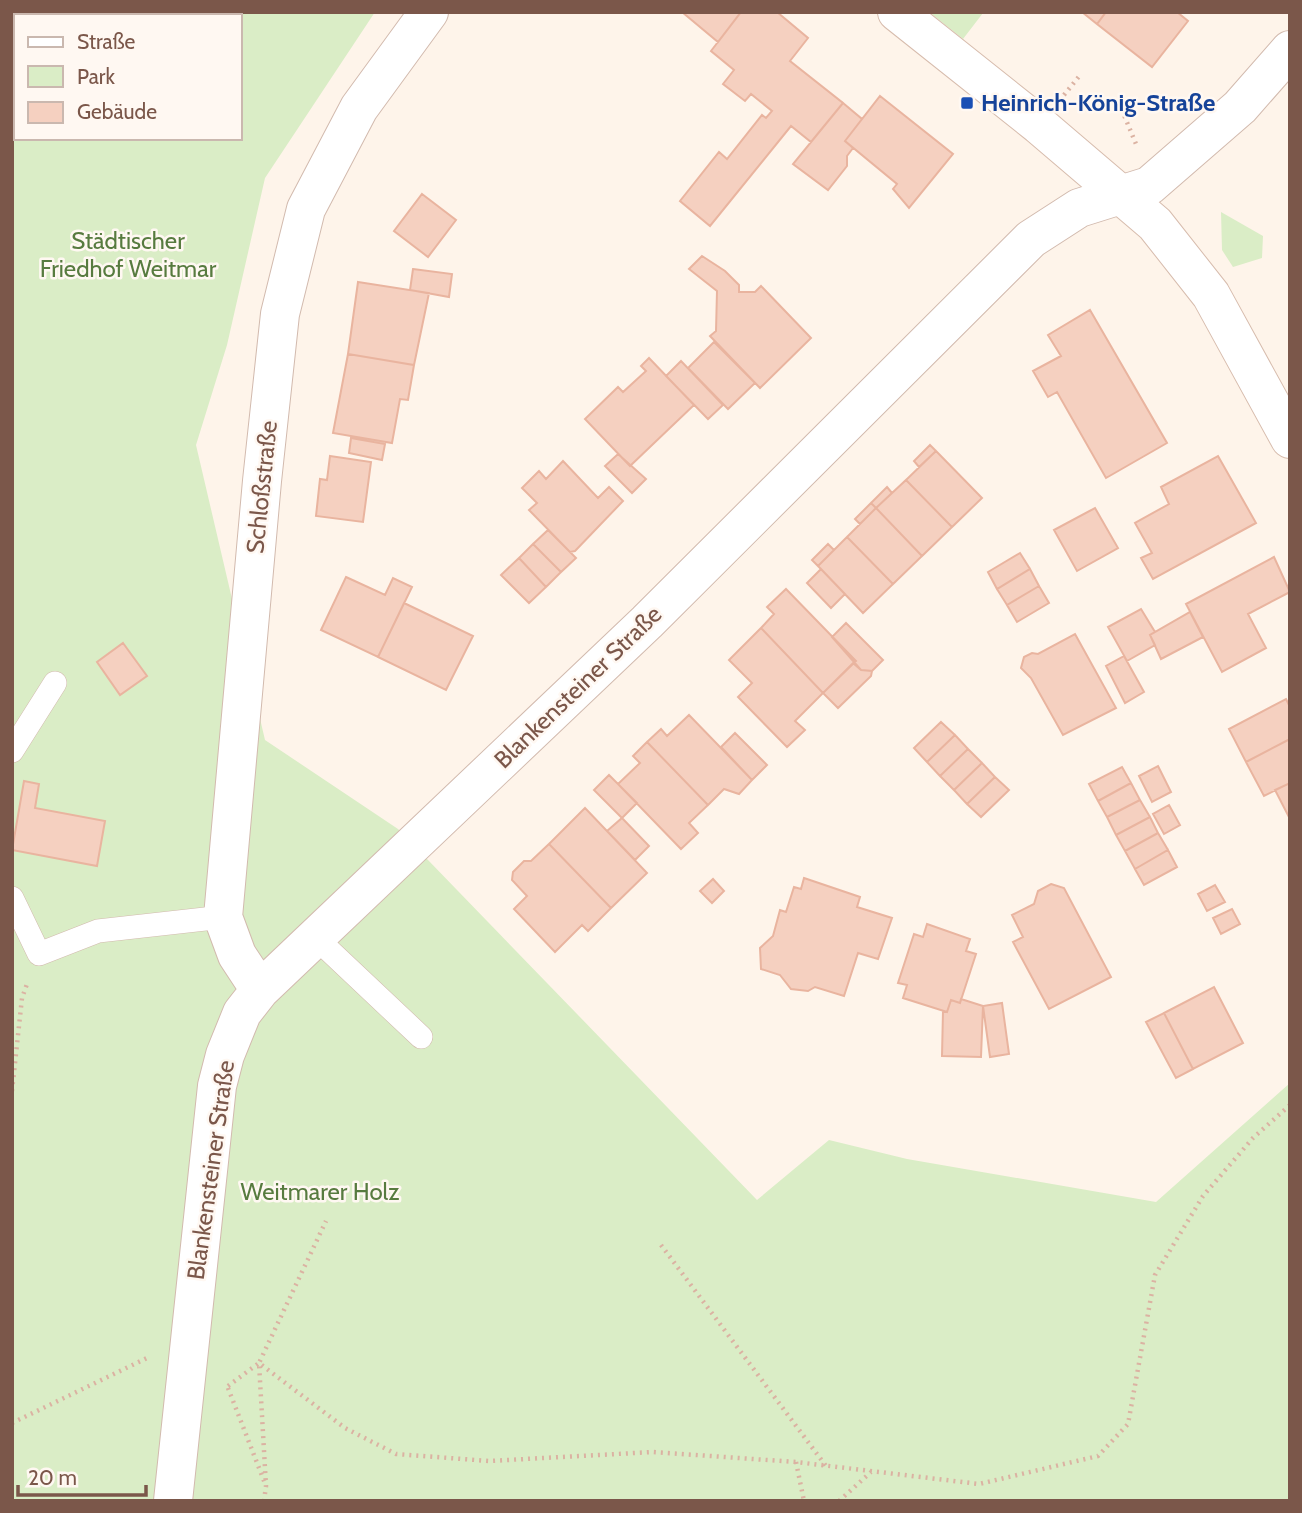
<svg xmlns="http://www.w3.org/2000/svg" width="1302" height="1513" font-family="Cabin,sans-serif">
	<rect width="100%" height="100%" fill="#fef4ea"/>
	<path fill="#daedc6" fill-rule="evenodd" d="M12,12H375L265,178L227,345L196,445L265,740L398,829L757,1200L829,1140L907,1159L1156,1202L1290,1083V1501H12ZM16,16H240V138H16Z
		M929,12H981L983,13L963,39Z
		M1221,212L1263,236L1262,258L1233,267L1222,250Z"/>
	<path fill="#f5d0c0" stroke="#e9b49f" stroke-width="2" d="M682,12H741L718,42Z
		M741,12H777L808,38L790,61L843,103L811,142L791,126L710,226L680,201L719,152L727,159L762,115L766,118L772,111L751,94L745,101L723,84L734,70L711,51Z
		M1082,12H1106L1097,24Z
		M1106,12H1177L1188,21L1152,67L1097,24Z
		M880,96L953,154L909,208L893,189L897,184L845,141Z
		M843,103L862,119L845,141L853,148L847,156V166L828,190L793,164Z
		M422,194L456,220L428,257L394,231Z
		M702,256L725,271L739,285V292H755L761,286L811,338L760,388L710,336L716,331L717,291L689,269Z
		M413,269L452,274L449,297L410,290Z
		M358,282L429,293L414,365L348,354Z
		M1090,310L1167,443L1106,478L1057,392L1048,397L1033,371L1061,356L1048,335Z
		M714,342L755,383L728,409L688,368Z
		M348,354L414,365L408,400L400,399L392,443L333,433Z
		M649,358L694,405L630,466L585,419L618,387L623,392L646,371L641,366Z
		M681,361L723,405L708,419L666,376Z
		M351,438L385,444L382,460L349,453Z
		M930,445L936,451L919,467L914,461Z
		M936,451L982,498L952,527L906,480Z
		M618,454L646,479L632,493L605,466Z
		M330,456L371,462L363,522L316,516L320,479L327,480Z
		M1218,456L1256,523L1153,579L1141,558L1152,553L1135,523L1169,504L1161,487Z
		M563,461L598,498L609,487L623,501L575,551L570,552L529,510L537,503L522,488L539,471L546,479Z
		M906,480L952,527L922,556L876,508Z
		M887,487L892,493L876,508L871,503Z
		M871,503L876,508L860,524L855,519Z
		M876,508L922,556L893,584L847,537Z
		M1095,508L1118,548L1077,571L1054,530Z
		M548,530L576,558L561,572L533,544Z
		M847,537L893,584L863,613L818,566Z
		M533,544L561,572L546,587L519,558Z
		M828,544L834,550L818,566L812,560Z
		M1020,553L1030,569L997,589L988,572Z
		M1274,557L1290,592L1248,614L1266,648L1222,672L1186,604Z
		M519,558L546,587L529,603L501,575Z
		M821,569L845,594L831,608L807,583Z
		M1030,569L1039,586L1007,605L997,589Z
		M346,577L385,595L393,578L412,587L378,657L321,630Z
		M1039,586L1049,603L1017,622L1007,605Z
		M786,589L856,661L823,693L761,628L774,614L767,607Z
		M404,603L473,636L446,690L378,657Z
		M1141,609L1155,632L1150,635L1155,645L1127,661L1108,627Z
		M1190,612L1203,637L1161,659L1150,635Z
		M846,623L883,660L872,671L861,670L832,637Z
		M761,628L823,693L795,721L805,730L787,747L738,697L752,683L729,660Z
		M1075,634L1116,708L1063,735L1031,678L1021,668L1024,657L1032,653L1038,654Z
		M123,643L147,676L120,695L97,662Z
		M1124,656L1144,692L1125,703L1106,666Z
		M853,663L861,670L872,671L871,676L838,708L823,693Z
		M1286,699L1290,707V739L1246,762L1229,729Z
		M689,715L752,780L739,794L724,789L708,805L647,742L661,729L667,736Z
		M941,722L955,735L927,762L914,748Z
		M735,733L767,765L752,780L721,747Z
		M955,735L968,749L940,776L927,762Z
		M1290,739V783L1264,796L1246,762Z
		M647,742L708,805L689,823L698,833L681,849L618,784L640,763L633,756Z
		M968,749L982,763L954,790L940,776Z
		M982,763L995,777L967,804L954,790Z
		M1158,766L1171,792L1152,802L1139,776Z
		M1122,767L1131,783L1098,801L1089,784Z
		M609,775L637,803L622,818L594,790Z
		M995,777L1009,790L981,817L967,804Z
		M24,781L39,784L35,808L105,821L97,866L12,850Z
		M1131,783L1140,800L1107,817L1098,801Z
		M1290,783V819L1275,790Z
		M1140,800L1150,817L1116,835L1107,817Z
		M1169,805L1180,825L1164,834L1153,814Z
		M585,808L647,873L611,908L549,844Z
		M1150,817L1158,833L1125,851L1116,835Z
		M622,818L649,846L635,860L607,831Z
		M1158,833L1168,850L1135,869L1125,851Z
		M549,844L611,908L588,931L582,925L555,952L514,909L527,896L512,880L513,872L524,861H531Z
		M1168,850L1177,867L1144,885L1135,869Z
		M804,878L860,897L857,907L892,918L878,959L858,953L844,996L815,987L808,991L791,989L780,975L761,969L760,948L773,936L780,910L786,912L794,887L801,889Z
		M713,879L724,891L712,903L700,891Z
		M1051,884L1064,888L1111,977L1049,1009L1013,942L1023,937L1012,915L1034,904L1038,891Z
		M1215,885L1225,902L1207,911L1198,894Z
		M1232,909L1240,924L1221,934L1213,918Z
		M927,924L970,939L966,951L976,954L960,1003L951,1000L947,1012L903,998L907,985L898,983L914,934L923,937Z
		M1214,987L1243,1043L1193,1069L1164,1013Z
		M961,999L983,1006L981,1057L942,1056L943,1011L947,1012L951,1000L960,1003Z
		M1002,1003L1009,1054L990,1057L983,1006Z
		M1164,1013L1193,1069L1176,1078L1146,1022Z"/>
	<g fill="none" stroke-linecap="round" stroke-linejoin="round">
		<g stroke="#d2baae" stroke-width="24">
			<path id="service" d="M12,751L55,683
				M12,898L39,954L98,931L223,917
				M315,937L421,1037"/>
		</g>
		<g stroke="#d2baae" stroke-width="40">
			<path id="minor" d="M260,990L237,955L223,917L262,481L280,314L306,209L359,108L429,12
				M173,1501L217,1086L225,1055L242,1013L260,990L647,622L1031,239L1079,208L1149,186L1240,107L1290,50"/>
		</g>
		<g stroke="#d7bcad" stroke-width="40">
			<path id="secondary" d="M897,12L1039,125L1155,224L1211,295L1290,439"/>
		</g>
		<path stroke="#dbb2a2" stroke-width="4.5" stroke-dasharray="2 5" stroke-linecap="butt" d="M1064,95L1081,74
			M1119,103L1136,144
			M12,1091L22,998L27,984
			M661,1245L826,1466
			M228,1386L259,1363L345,1428L396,1454L489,1461L653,1452L796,1462L979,1484L1098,1456L1128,1424L1155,1275L1203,1196L1253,1138L1290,1105
			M228,1388L266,1486
			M12,1423L147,1358
			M796,1462L804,1501
			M264,1501L266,1486L259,1363L326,1221
			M839,1501L871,1472"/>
		<use href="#service" stroke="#fff" stroke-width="23"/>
		<use href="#minor" stroke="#fff" stroke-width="38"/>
		<use href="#secondary" stroke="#fff" stroke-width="38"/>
	</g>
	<rect fill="#1a4fb4" stroke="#fff8f2" stroke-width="2.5" x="960" y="96" width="14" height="14" rx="3.5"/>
	<g text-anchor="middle" stroke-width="5" stroke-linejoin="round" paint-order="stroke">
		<g font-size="24" font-weight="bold" fill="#164399" stroke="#fff8f2" text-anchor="start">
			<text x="981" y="111">Heinrich-König-Straße</text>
		</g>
		<g font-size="24" fill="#577b3f" stroke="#fff8f2">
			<text x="128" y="249">Städtischer<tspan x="128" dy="28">Friedhof Weitmar</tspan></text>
			<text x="320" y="1200">Weitmarer Holz</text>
		</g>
		<g font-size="24" fill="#7b574a" stroke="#fff8f2">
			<text transform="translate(262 487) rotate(-84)" y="8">Schloßstraße</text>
			<text transform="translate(578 687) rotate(-44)" y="8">Blankensteiner Straße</text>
			<text transform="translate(211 1170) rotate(-82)" y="8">Blankensteiner Straße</text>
		</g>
	</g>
	<rect width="1302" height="1513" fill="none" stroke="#7b574a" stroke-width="28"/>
	<rect x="14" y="14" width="228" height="126" fill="#fff8f2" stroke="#cab8af" stroke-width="2"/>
	<rect x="28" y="37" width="35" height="10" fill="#ffffff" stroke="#cab8af" stroke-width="2"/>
	<text x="77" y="49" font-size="21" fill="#7b574a">Straße</text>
	<rect x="28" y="66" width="35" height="21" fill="#daedc6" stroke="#cab8af" stroke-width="2"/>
	<text x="77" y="84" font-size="21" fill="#7b574a">Park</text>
	<rect x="28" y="102" width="35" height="21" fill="#f5d0c0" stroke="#cab8af" stroke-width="2"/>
	<text x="77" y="119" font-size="21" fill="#7b574a">Gebäude</text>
	<path d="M18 1485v10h128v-10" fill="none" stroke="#7b574a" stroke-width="3.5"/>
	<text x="28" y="1485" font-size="21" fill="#7b574a" stroke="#fff8f2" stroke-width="5" paint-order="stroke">20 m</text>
</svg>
